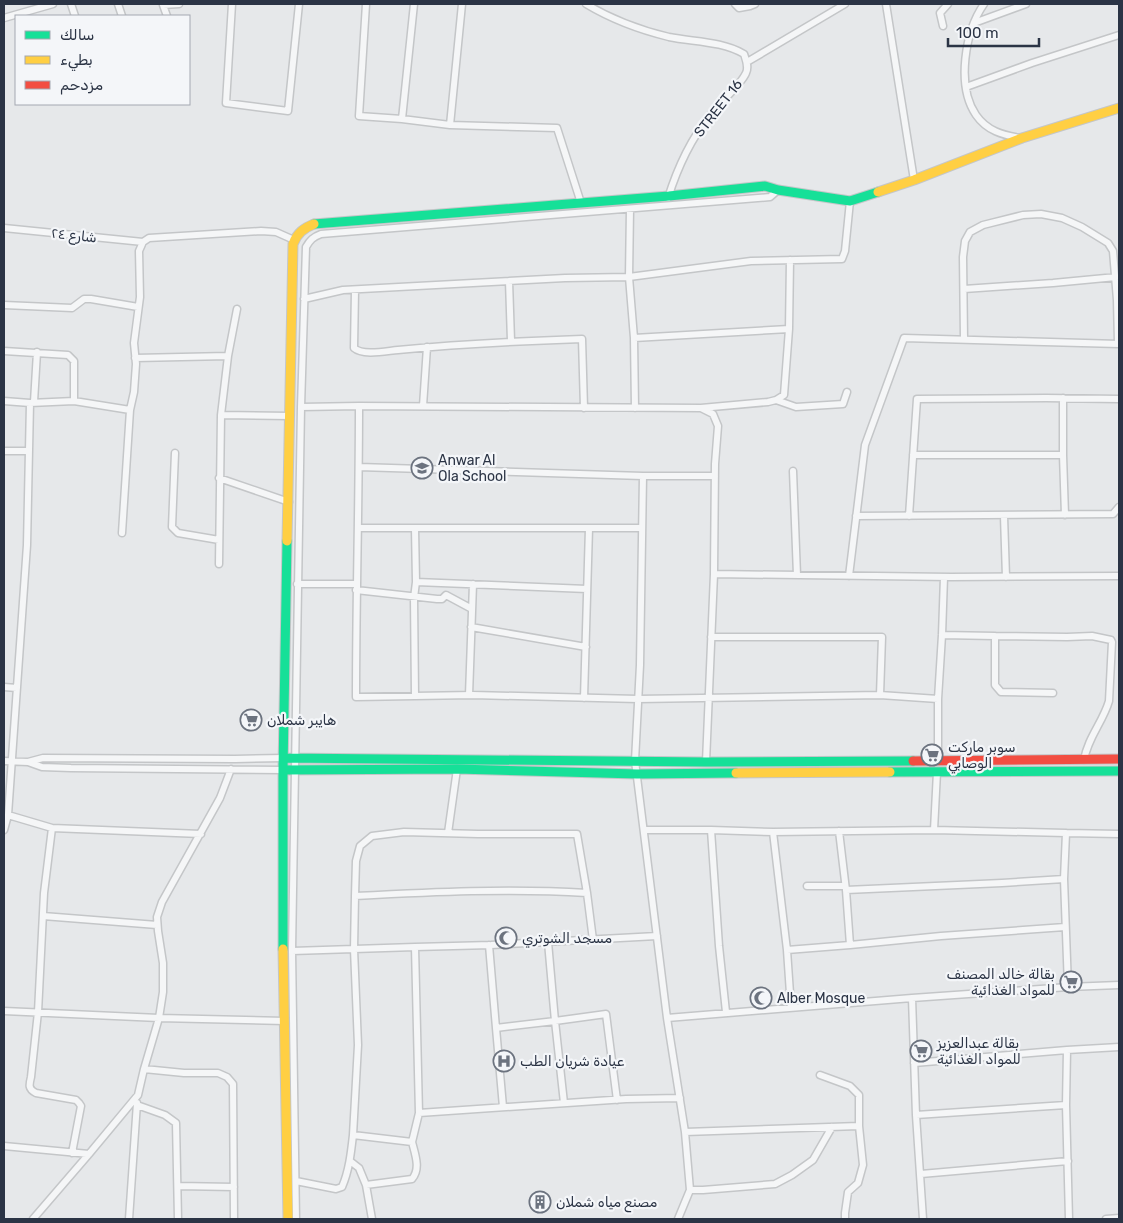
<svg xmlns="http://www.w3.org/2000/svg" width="1123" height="1223" font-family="Rubik,'Noto Sans Arabic',sans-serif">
	<rect width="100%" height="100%" fill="#e6e8ea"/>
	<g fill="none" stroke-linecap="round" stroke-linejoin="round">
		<g stroke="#c4c6c8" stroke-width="9">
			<path id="street" d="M71,4L75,16
				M118,4L122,16
				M232,4L226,103L288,111L299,4
				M366,4L359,116L402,119
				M414,4L402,119L450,125
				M462,4L450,125L557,128L581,203
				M586,4C611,19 640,30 669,37C694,42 722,41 744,54C746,60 749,67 746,73C741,85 719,103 710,115C691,139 677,169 668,198
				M735,4L739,8L750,6L755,4
				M886,4L914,180
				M984,4C965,31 956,86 976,115C987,131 1003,135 1020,138
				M167,16L163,5L179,4
				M4,18L53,4
				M974,23L1026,4
				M943,26L940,13L948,4
				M747,62L845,4
				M966,87L1032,63L1119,35
				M630,209L629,277L751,261L842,259L845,251L850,201
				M4,228L143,242
				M509,281L511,341
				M964,289L1053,283L1116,277
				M355,290L354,348C363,356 386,351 398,350C459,344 520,341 582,339L584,408
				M304,299L343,290L565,278L629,277L634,338L789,329L790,260
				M4,305L72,308L84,299H91L138,307
				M634,338L635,408
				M964,339L963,257L965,241L970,232L983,225L1023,215L1041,214L1062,218L1082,227L1108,243L1113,251L1117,300L1118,343
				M4,351L68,355L74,361V401
				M135,358L228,356
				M776,400L796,407L843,404L847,392
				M4,401L30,403L74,401L130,410
				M34,402L37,352
				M359,406C359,503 356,600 356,697L473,695L638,699L880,695L882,637H711
				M423,406L427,347
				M301,407L359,406L701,408L713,414L718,426L715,464L714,574L706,762
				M701,408L768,402L776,400L784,395L789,329
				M221,415L290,416
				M4,451H29
				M175,453L172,527L178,533L219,540
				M913,455H1063V398
				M1063,455L1065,515
				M359,467L643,476H715
				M793,471L797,575
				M643,476L640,665L635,761L667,1018L685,1132L690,1190L678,1219
				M219,478L289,502
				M856,516L1113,514L1119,507
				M909,516L917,399L1046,398L1119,399
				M1004,516L1006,577
				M359,528H642
				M415,528L416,582
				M122,533L130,410L134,392L136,364L134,343L140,297L139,251L143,242L149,238L261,231L276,232L294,240
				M219,564L221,415L228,356L237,309
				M714,574L951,577L1119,576
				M849,576L865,445L904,338L1119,344
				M297,584H356
				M356,590L437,599H442L446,595L472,609
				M471,627L586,647
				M942,635L995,636V685L1001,692L1053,693
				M995,636L1067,637L1092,636L1111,640L1112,642L1109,701C1103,722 1088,737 1084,760
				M4,687L17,688
				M469,695L473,584
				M880,695L938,699
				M415,696L414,598L416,582L587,589
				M584,698L589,528
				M4,761L28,762L42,767L71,768L283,770
				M938,761V699L942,635L944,577
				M28,762L43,758L235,759L284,758
				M8,815L52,828L201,834
				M52,828L44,893L38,1012L31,1077C29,1085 28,1089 36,1093L76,1100L79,1103L81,1106L72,1153
				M4,830L8,815L27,545L30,403
				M644,830H711L719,946L726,1012
				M711,830L773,832L934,830L1066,833
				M934,830L937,772
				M839,831L846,890
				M773,832L787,950
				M448,833L457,769
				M1064,879L1002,883L846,890L850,945L941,936L1065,927
				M807,886H845
				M355,896L356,861L360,846L372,836L404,832L478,834H577L587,893
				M43,916L157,925
				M489,945L496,1028L555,1021L548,942
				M415,947L491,945L657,936
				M292,951L354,949L355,896C432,892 510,888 587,893L593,940
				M1068,987L1064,879L1066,833L1119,834
				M912,998L916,1115L923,1219
				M791,1008L787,950L850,945
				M4,1011L159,1018L285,1021
				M667,1018L912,998L1068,987L1119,985
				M496,1028L503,1107
				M1067,1050L1066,1105L1069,1219
				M914,1063L1067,1050L1119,1047
				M144,1069L184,1073H218L227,1077L233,1084L234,1219
				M820,1075L850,1086L859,1095V1126L863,1165L858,1183L848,1192L845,1213V1219
				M564,1103L555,1021L606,1014L617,1100
				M137,1105L165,1115L176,1123L178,1219
				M419,1113L415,947L354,949L358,1045L353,1135L412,1142L419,1113L626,1099L680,1098
				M916,1115L1066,1105
				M685,1132L859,1126
				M4,1146L89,1154
				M350,1161L359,1168L366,1185L372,1219
				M921,1174L1068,1161
				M296,1181L336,1189L342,1187C349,1171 351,1153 353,1135
				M366,1185L412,1179C421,1169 415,1154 412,1142
				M178,1186L234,1187
				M690,1190H703L775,1184L792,1175L813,1160L832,1127
				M33,1219L89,1154L138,1095L144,1069L159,1018L163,992V963L158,931L157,917L162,902L220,798L231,769
				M129,1219L137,1103
				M296,1219L292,951L301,407L306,247C310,240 313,237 321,234L770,197L778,190
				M1106,1219L1119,1218"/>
		</g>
		<g stroke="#c4c6c8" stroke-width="11">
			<path id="fast" d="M314,224L669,196L765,186L778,190L850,201L878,192
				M284,758L706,762L913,761
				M283,770L457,769L637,774L736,773
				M890,772L1119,771
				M283,949V770L287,541"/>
		</g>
		<g stroke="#c4c6c8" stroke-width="11">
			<path id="slow" d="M878,192L914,180L1022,138L1119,108
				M287,541L293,244C297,233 304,228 314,224
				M736,773L890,772
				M283,949L288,1219"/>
		</g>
		<g stroke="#c4c6c8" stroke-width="11">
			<path id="jam" d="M913,761L1119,759"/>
		</g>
		<use href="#street" stroke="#f5f6f7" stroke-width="6"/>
		<use href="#fast" stroke="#16e098" stroke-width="9"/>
		<use href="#slow" stroke="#ffcf43" stroke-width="9"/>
		<use href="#jam" stroke="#f24e42" stroke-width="9"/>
	</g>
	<defs>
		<g id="school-ring" transform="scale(1.125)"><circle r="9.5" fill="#f4f6f9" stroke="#6c737f" stroke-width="1.5"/><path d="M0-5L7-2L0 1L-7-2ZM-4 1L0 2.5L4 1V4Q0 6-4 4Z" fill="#6c737f"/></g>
		<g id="supermarket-ring" transform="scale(1.125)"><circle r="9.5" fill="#f4f6f9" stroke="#6c737f" stroke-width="1.5"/><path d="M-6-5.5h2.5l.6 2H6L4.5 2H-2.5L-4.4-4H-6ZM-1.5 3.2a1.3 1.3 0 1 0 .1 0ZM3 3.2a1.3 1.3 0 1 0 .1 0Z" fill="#6c737f"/></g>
		<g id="mosque-ring" transform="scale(1.125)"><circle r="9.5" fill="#f4f6f9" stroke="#6c737f" stroke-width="1.5"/><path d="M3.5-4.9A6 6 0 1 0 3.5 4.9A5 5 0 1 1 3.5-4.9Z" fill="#6c737f"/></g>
		<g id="hospital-ring" transform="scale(1.125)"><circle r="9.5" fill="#f4f6f9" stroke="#6c737f" stroke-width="1.5"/><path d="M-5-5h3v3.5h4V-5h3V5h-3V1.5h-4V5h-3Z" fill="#6c737f"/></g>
		<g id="building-ring" transform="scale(1.125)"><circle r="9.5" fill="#f4f6f9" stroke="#6c737f" stroke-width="1.5"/><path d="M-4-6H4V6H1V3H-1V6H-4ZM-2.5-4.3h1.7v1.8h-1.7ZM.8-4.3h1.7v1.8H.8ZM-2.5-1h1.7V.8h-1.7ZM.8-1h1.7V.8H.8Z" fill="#6c737f"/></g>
	</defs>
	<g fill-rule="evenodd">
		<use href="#school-ring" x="422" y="468"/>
		<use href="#supermarket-ring" x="251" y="720"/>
		<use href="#supermarket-ring" x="932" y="755"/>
		<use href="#mosque-ring" x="506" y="938"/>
		<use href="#supermarket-ring" x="1071" y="982"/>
		<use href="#mosque-ring" x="761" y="998"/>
		<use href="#supermarket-ring" x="921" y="1051"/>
		<use href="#hospital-ring" x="504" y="1061"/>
		<use href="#building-ring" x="540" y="1202"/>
	</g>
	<g text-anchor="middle" stroke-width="4.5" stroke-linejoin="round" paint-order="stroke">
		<g font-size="14" fill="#2b3445" stroke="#f4f6f9">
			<text transform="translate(718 108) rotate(-52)" y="5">STREET 16</text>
			<text transform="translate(74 235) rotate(6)" y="5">شارع ٢٤</text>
		</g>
		<g font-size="14" fill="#2b3445" stroke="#f4f6f9" text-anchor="start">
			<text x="438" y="465">Anwar Al<tspan x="438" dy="16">Ola School</tspan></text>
			<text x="267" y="725">هايبر شملان</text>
			<text x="948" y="752">سوبر ماركت<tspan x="948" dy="16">الوصابي</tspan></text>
			<text x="522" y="943">مسجد الشوتري</text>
			<text x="1055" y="979" text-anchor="end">بقالة خالد المصنف<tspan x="1055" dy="16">للمواد الغذائية</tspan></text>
			<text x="777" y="1003">Alber Mosque</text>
			<text x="937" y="1048">بقالة عبدالعزيز<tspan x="937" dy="16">للمواد الغذائية</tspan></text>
			<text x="520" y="1066">عيادة شريان الطب</text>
			<text x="556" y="1207">مصنع مياه شملان</text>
		</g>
	</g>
	<rect width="1123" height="1223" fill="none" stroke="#2b3445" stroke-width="10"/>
	<rect x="15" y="15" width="175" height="90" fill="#f4f6f9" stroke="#a4a8b1"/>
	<rect x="25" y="31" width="25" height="8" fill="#16e098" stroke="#a4a8b1"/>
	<text x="60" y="40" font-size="15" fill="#2b3445">سالك</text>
	<rect x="25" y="56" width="25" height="8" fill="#ffcf43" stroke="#a4a8b1"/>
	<text x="60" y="65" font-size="15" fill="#2b3445">بطيء</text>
	<rect x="25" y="81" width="25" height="8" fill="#f24e42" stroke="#a4a8b1"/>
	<text x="60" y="90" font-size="15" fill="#2b3445">مزدحم</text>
	<path d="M948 38v8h91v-8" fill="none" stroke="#2b3445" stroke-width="2.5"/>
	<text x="956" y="38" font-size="15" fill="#2b3445" stroke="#f4f6f9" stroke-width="4" paint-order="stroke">100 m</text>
</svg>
